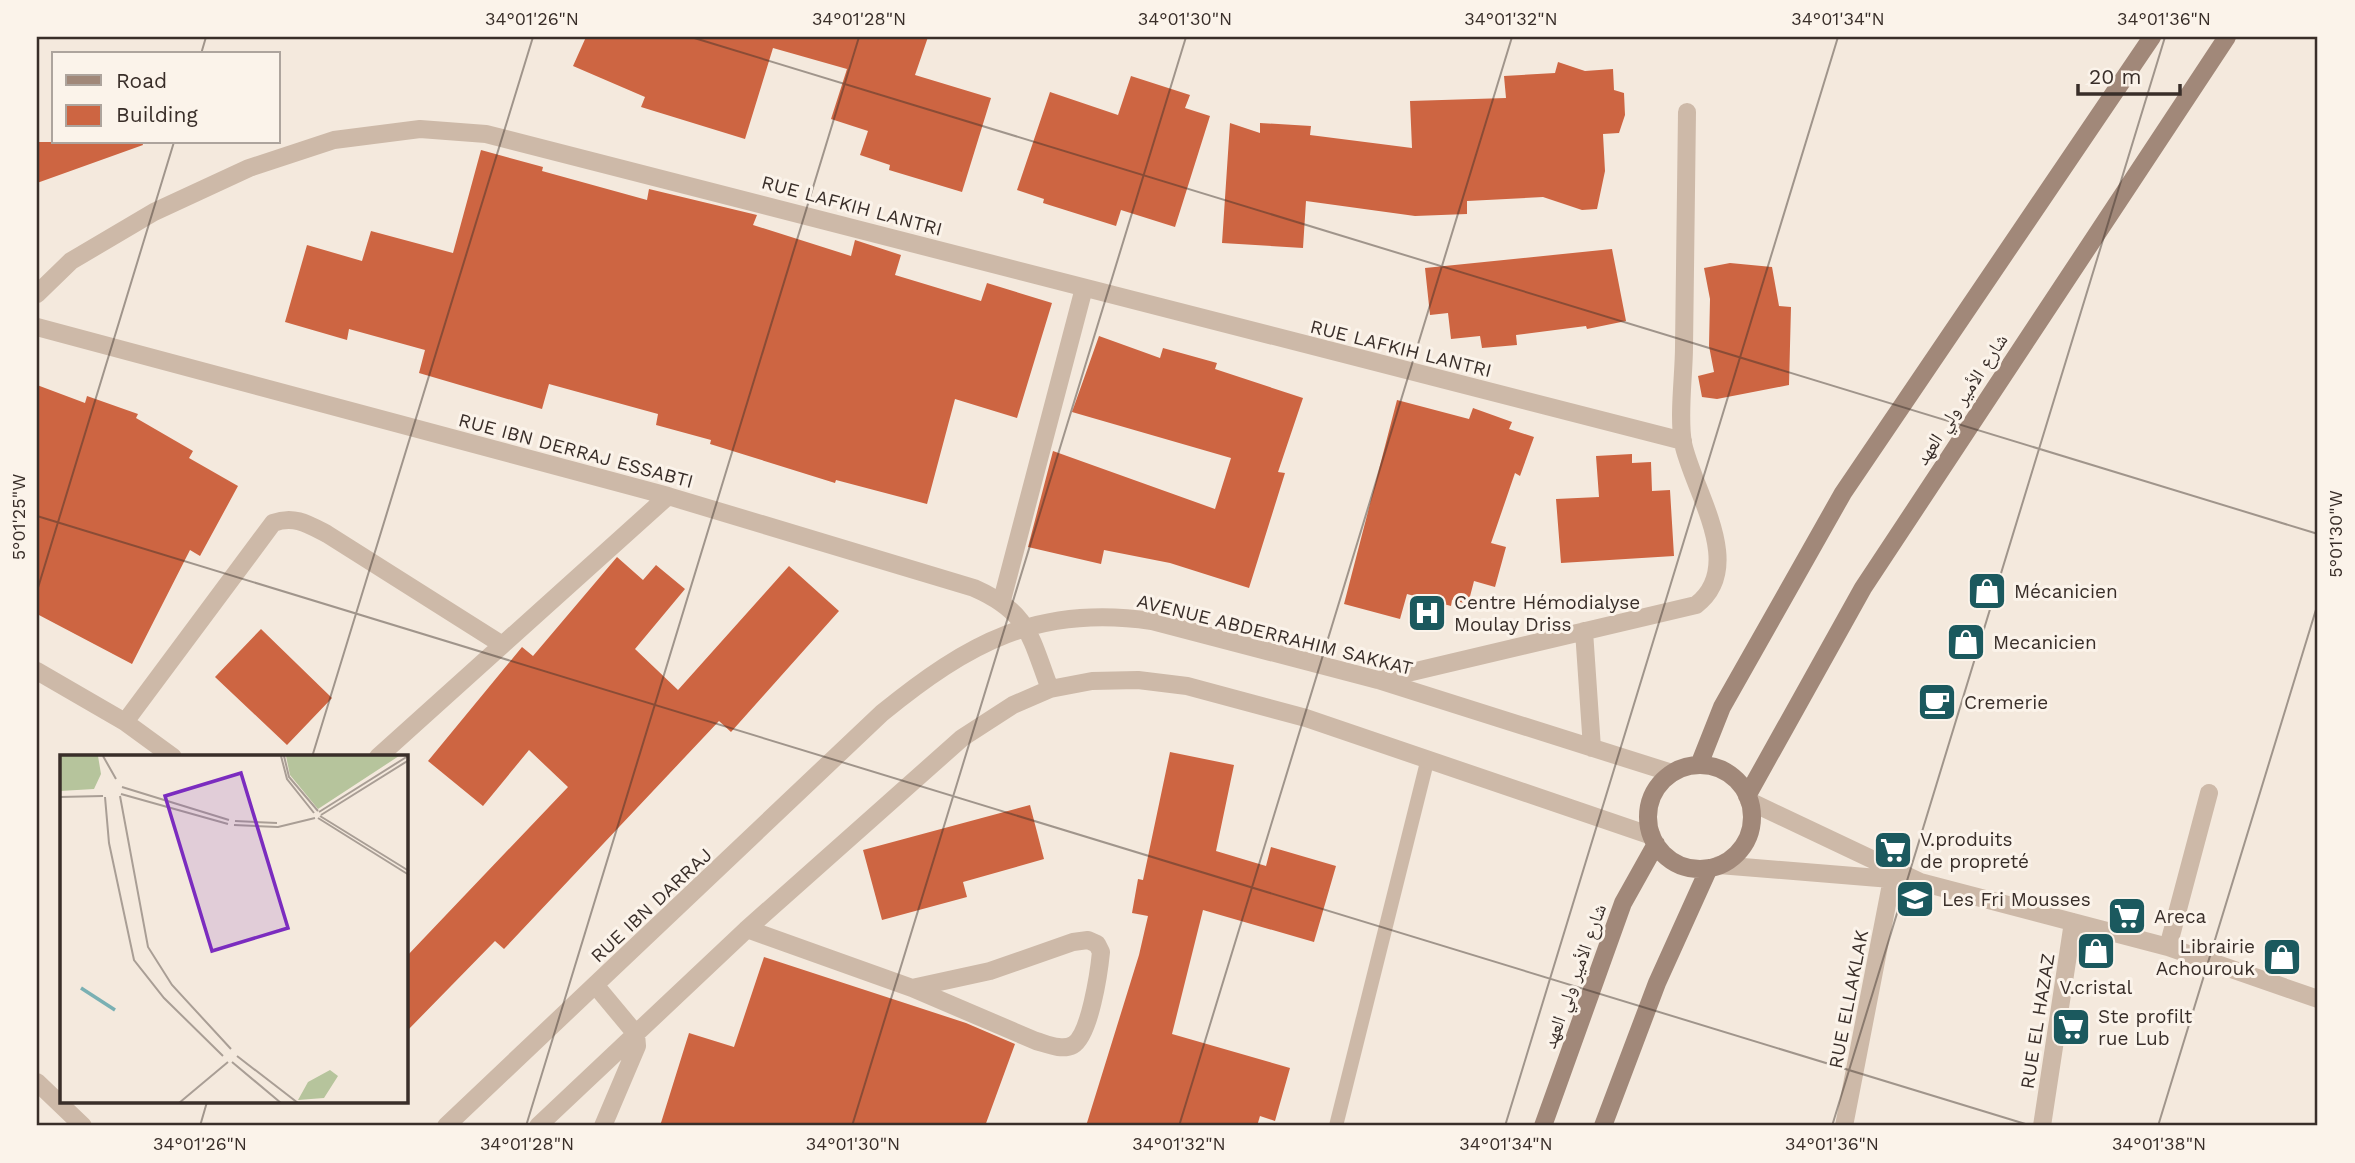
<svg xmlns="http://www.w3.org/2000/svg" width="2355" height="1163" font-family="'Work Sans','Noto Naskh Arabic',sans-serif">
	<rect width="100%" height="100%" fill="#f4e9dd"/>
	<path fill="#cd6542" d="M586,37H928L915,75L991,98L962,192L889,170L890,165L860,155L868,131L831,119L847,69L773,48L745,139L641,107L645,97L573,66Z
		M1558,62L1585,71L1613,69L1614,90L1624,93L1625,115L1619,133L1603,134L1605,171L1597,209L1582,210L1543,197L1467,201V214L1415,216L1306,201L1303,248L1222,243L1230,123L1260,133V123L1311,126L1310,135L1412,148L1410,101L1506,98L1504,76L1555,73Z
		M1131,76L1190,95L1185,108L1210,116L1175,227L1121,210L1116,226L1043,203L1044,199L1017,190L1050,92L1118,115Z
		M37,142H142L143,145L37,183Z
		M481,150L543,167L542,171L647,200L649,189L757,215L753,225L851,256L855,240L901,255L895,275L981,301L987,283L1052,303L1017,418L955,399L927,504L836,480L835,483L710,444L711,440L656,425L658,414L549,384L542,409L419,373L425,350L349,329L347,340L285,322L307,245L362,261L371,231L453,253Z
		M1612,249L1626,321L1587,329L1586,326L1516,335L1517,345L1482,348L1480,336L1451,339L1448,313L1430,315L1425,268Z
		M1730,263L1772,267L1779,306L1791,307L1789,385L1717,399L1702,397L1698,376L1714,372L1709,346L1710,299L1704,268Z
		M1099,336L1160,358L1163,348L1217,363L1215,369L1303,398L1278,472L1285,473L1249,588L1170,563L1104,550L1101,564L1028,547L1053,451L1215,509L1231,458L1072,412Z
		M37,385L85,403L87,396L138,414L136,418L193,451L189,458L238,486L200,556L190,550L132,664L37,614Z
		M1397,400L1469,419L1473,408L1512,422L1509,429L1534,437L1520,476L1515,473L1491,543L1506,547L1495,587L1474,581L1468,604L1452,600L1451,606L1407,594L1400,619L1344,604Z
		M1632,454V463L1651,462L1652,491L1670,490L1674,556L1561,563L1556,499L1599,497L1596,456Z
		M617,557L643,580L656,565L685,589L635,649L678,690L789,566L839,611L731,732L719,721L504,949L495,941L406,1032V957L568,787L529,750L483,806L428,761L522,647L533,656Z
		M261,629L332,698L287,745L215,677Z
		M1170,752L1234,765L1216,851L1266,866L1271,847L1336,866L1314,942L1203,910L1172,1034L1290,1068L1275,1121L1260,1116L1257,1126H1086L1139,955L1148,916L1132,913L1138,879L1143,880Z
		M1030,805L1044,859L963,882L967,897L882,920L863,850Z
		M764,957L966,1023L1015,1044L985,1126H660L689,1033L734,1047Z"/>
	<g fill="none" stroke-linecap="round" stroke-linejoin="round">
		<path stroke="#cdb9a8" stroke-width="14" d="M1336,1126L1428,758"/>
		<path stroke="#cdb9a8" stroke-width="18" d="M37,294L71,261L154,212L249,168L334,140L420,129L486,134L1683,441
			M37,327L668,496L974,588C1029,612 1030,636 1050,689
			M1002,600L1084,288
			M1584,631L1592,748
			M37,671L125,722L173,757
			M1378,680L1696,605C1747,566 1693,491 1683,443C1678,416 1684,375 1684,347C1685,269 1686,191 1687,112
			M125,722L273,523C294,515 308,524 327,534L501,644
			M378,757L668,496
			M1749,801L1920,882L2168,947L2318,999
			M1719,865L1903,880
			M747,929L912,988L1036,1041C1047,1044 1062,1051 1073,1045C1090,1035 1099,972 1101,952L1097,944L1088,940L1073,942L990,971L912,988
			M2168,947L2209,793
			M596,986L636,1034L637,1046L603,1126
			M37,1082L83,1126
			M446,1126L882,713C968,643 1038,604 1152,621L1378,680L1672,773
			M538,1126L747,929L962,738L1013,705L1050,689L1092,681L1138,680L1187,686L1306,718L1652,836
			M1844,1126L1892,879
			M2042,1126L2073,922"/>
		<path stroke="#a18879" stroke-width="18" d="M1699,765L1722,707L1843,493L2152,37
			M1648 817a52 52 0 1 1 104 0a52 52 0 1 1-104 0Z
			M1747,796L1863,588L2227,37
			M1543,1126L1623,903L1656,844
			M1603,1126L1657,983L1709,868"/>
	</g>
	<path fill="none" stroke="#392e29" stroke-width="2" stroke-opacity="0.45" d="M691,37L2318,534M201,54L206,37M37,516L2032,1126M37,591L174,142M312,757L533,37M200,1126L207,1102M526,1126L859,37M852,1126L1186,37M1179,1126L1512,37M1505,1126L1838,37M1832,1126L2165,37M2158,1126L2318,603"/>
	<defs>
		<g id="shop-square" transform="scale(2.0125)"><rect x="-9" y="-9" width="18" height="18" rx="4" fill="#1b595e" stroke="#fbf3ea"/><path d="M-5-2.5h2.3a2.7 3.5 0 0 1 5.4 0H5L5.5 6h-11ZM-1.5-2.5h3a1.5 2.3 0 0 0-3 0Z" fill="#fff"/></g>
		<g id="hospital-square" transform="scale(2.0125)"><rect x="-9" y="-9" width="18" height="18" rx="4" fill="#1b595e" stroke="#fbf3ea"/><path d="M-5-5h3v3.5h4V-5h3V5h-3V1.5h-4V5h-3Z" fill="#fff"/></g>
		<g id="cafe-square" transform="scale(2.0125)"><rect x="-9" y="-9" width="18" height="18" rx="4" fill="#1b595e" stroke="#fbf3ea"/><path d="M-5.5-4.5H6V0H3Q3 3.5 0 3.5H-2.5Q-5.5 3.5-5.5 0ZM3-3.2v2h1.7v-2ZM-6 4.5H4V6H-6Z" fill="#fff"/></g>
		<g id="supermarket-square" transform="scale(2.0125)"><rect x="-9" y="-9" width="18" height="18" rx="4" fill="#1b595e" stroke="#fbf3ea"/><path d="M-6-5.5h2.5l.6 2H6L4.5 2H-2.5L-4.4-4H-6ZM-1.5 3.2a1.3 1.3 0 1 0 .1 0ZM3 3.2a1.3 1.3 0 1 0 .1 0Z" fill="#fff"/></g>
		<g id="school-square" transform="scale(2.0125)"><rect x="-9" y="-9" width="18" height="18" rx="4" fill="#1b595e" stroke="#fbf3ea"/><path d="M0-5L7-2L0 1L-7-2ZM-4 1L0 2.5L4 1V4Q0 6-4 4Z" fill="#fff"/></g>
	</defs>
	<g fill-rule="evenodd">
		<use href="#shop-square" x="1987" y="591"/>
		<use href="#hospital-square" x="1427" y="613"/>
		<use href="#shop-square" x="1966" y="642"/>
		<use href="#cafe-square" x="1937" y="702"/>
		<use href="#supermarket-square" x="1893" y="850"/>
		<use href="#school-square" x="1915" y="899"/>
		<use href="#supermarket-square" x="2127" y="916"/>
		<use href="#shop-square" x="2096" y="951"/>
		<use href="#shop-square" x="2282" y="957"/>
		<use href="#supermarket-square" x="2071" y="1027"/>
	</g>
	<g text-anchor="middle" stroke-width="6" stroke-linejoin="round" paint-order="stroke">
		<g font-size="19" fill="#392e29" stroke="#fbf3ea">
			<text transform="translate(852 205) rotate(15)" y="7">RUE LAFKIH LANTRI</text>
			<text transform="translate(1401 348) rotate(14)" y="7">RUE LAFKIH LANTRI</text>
			<text transform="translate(1961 399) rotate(-57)" y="7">شارع الأمير ولي العهد</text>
			<text transform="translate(576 450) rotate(15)" y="7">RUE IBN DERRAJ ESSABTI</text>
			<text transform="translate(1275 634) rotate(14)" y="7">AVENUE ABDERRAHIM SAKKAT</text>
			<text transform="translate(651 905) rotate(-43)" y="7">RUE IBN DARRAJ</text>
			<text transform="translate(1574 976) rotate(-70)" y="7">شارع الأمير ولي العهد</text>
			<text transform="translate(1848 999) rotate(-79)" y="7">RUE ELLAKLAK</text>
			<text transform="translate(2037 1021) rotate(-81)" y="7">RUE EL HAZAZ</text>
		</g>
		<g font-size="19" fill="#392e29" stroke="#fbf3ea" text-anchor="start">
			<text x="2014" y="598">Mécanicien</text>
			<text x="1454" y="609">Centre Hémodialyse<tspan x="1454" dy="22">Moulay Driss</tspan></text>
			<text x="1993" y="649">Mecanicien</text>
			<text x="1964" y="709">Cremerie</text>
			<text x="1920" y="846">V.produits<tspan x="1920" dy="22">de propreté</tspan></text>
			<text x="1942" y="906">Les Fri Mousses</text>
			<text x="2154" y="923">Areca</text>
			<text x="2255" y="953" text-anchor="end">Librairie<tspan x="2255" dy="22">Achourouk</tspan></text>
			<text x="2096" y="994" text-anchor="middle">V.cristal</text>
			<text x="2098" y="1023">Ste profilt<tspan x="2098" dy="22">rue Lub</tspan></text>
		</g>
	</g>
	<g transform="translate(60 755)">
		<rect width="348" height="348" fill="#f4e9dd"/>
		<path d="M0,1H38L41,19L34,34L0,36ZM226,1H339L258,54L230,20ZM270,315L278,321L264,343L238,345L248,327Z" fill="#b6c49c"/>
		<path fill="none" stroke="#7ab0b3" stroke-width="3.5" d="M21,233L55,255"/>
		<path fill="none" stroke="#a99e95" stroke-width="2" d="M43,1L56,24M221,1L227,24L254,58M224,1L229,22L258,56M62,32L169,65M61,39L168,69M60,41L88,192L112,230L171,294M0,42L43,41M45,42L49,88L74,205L104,243L163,301M259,57L348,1M261,60L349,5M260,61L349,116M258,63L349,120M175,66L217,68M174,70L218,72L255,63M177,301L238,348M172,307L221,348M119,348L168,307"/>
		<path fill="#7b2cbf" fill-opacity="0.15" stroke="#7b2cbf" stroke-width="3.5" d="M181,18L228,173L152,196L105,41Z"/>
		<rect width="348" height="348" fill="none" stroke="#392e29" stroke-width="3.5"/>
	</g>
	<rect width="2355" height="1163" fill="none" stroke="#fbf3ea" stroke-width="77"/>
	<rect x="52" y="52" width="228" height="91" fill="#fbf3ea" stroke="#ada49d" stroke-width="2"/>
	<rect x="66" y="75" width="35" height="10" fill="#a18879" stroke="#ada49d" stroke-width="2"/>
	<text x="116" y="88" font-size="21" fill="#392e29">Road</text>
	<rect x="66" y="105" width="35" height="21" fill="#cd6542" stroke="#ada49d" stroke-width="2"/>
	<text x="116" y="122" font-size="21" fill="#392e29">Building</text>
	<path d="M2078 84v10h102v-10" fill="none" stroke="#392e29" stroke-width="3.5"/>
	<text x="2089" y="84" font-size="21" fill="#392e29" stroke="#fbf3ea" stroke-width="5" paint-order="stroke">20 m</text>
	<rect x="38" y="38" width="2278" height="1086" fill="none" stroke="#392e29" stroke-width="2.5"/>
	<g font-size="18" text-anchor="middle" fill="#392e29">
		<text x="532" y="25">34°01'26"N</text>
		<text x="859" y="25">34°01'28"N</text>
		<text x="1185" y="25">34°01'30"N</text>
		<text x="1511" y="25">34°01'32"N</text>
		<text x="1838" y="25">34°01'34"N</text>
		<text x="2164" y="25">34°01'36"N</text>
		<text transform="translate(19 517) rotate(-90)" y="6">5°01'25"W</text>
		<text transform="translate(2336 534) rotate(-90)" y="6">5°01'30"W</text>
		<text x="200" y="1150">34°01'26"N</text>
		<text x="527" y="1150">34°01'28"N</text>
		<text x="853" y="1150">34°01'30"N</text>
		<text x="1179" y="1150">34°01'32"N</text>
		<text x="1506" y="1150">34°01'34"N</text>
		<text x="1832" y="1150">34°01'36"N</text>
		<text x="2159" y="1150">34°01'38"N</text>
	</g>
</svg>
